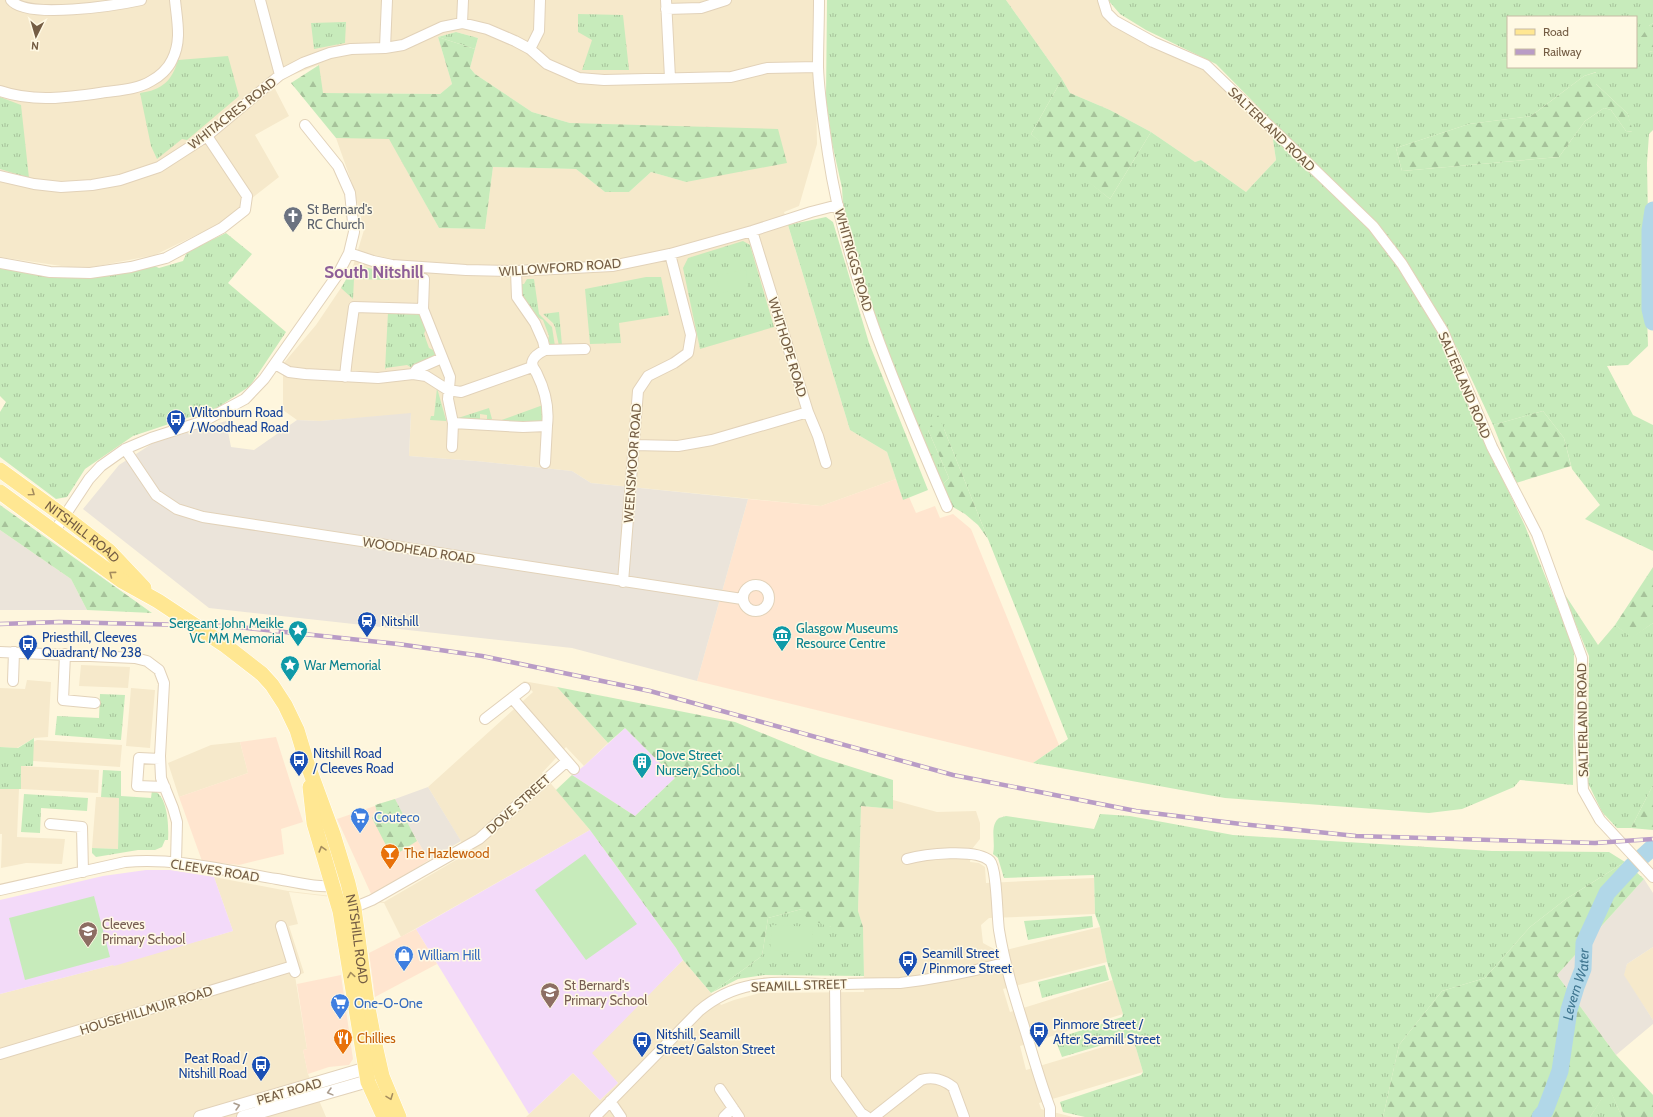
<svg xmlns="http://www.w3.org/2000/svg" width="1653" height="1117" font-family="Cabin,sans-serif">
	<defs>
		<pattern id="grass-tufts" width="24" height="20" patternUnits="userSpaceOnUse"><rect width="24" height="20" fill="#c7ebbb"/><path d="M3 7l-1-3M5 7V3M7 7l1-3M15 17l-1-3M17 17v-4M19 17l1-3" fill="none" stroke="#a6c29a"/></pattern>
		<pattern id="forest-firs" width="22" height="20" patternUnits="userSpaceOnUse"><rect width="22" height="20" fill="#c7ebbb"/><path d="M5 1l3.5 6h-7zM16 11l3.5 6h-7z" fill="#a6c29a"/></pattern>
	</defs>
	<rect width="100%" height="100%" fill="#fef6dd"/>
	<path fill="#f6e9cb" d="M0,0H814L817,144L799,206L784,212L850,430L887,452L896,479L821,506L591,483L572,471L476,461L409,456L411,414L320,421L297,420L283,410V364L316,325L351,273L364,230L353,186L336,138H389L439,228L485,229L493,167L576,169L605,192H629L651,172L686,182L570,123L532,112L475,74L470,68L478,38L456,32L438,37L452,84L440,94L322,93L318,65L272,83L289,116L255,135L279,177L219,224L155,255L82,269L0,257Z
		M1006,0H1100L1103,15L1205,70L1272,133L1276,160L1246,192L1201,160L1195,162L1151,132L1110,110L1070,93L1062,79Z
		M81,665L130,667L128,688L79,686Z
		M27,680L51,682L48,737L34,738L17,748L0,747V688L25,689Z
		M523,681L557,687L608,743L584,766L566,747L542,773L590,830L401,937L384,903L289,892L298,924L289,926L304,973L295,976L307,1049L303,1050L308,1074L326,1117H0V994L113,965L233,931L214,877L288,891L384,902L468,853L428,787L533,692Z
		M131,688L155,690L150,748L126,746Z
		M37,740L122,745L120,767L33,761V742Z
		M240,742L248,773L179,797L168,763L211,745Z
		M21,766L99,770L98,793L21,789Z
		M0,789H19L17,837L65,839L62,864L26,863L1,868L2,834H0Z
		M96,797H119L118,849L92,848Z
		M893,800L937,812L976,811L980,823V839L972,849L970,862L979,863L985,867L986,883L1094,878L1095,914L989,918L981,925L983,943L994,949V953L1100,927L1107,962L1003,989L1010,1012L1113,980L1123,1014L1020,1046L1026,1070L1133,1038L1143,1072L1039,1103L1041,1109L1073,1117H526L573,1073L600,1100L618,1083L591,1053L683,960L721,1005L734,1000L760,993L864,992L863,927L858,911L861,806L892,809Z
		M1653,947V1020L1623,975L1627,964Z"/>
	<path fill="#ffe5cf" d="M896,479L903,499L909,497L916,513L935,506L940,518L953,514L971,529L1059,745L1033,763L697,681L748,499L821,506Z
		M276,737L303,822L281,829L284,854L239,865L202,861L179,797L248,773L240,742Z
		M395,799L408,825L429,860L372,896L337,819Z
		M416,929L437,964L375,997L369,953Z
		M341,975L353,1059L349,1065L329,1067L308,1074L303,1050L307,1049L297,984Z"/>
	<path fill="#ebe4da" d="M411,413L409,456L476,461L572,471L591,483L748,499L697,681L572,648L209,608L83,509L119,465L153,443L226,421L231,447L254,450L297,420L320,421Z
		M0,530L71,579L87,610H0Z
		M428,787L461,841L429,860L408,825L395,799Z
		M1644,879L1653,893V947L1627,964L1624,975L1653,1020V1024L1616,1055L1557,975Z"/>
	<path fill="#f3daf9" d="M625,728L675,778L635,816L572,775L584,766Z
		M590,830L676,948L683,960L592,1053L618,1083L600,1100L573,1073L529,1114L416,929Z
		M146,870H170L214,877L233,931L114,966L113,965L0,994V900L103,876Z"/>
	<path fill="url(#grass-tufts)" fill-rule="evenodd" d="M827,0H1006L1062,79L1031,134L1110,199L1151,132L1195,162L1201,160L1246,192L1276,160L1272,133L1380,239L1431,316L1443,342L1477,425L1525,526L1574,648L1573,785L1520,780L1514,787L1462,809L1429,813L1225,798L1033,763L1068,739L944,429L928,430L949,478L942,485L895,371L869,299L852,248L843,205L842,188L832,143L826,99Z
		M1108,0H1653V23L1649,26V51L1653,52V130L1649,134L1647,163L1648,217L1645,253L1648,346L1628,365L1607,366L1633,415L1653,425V551L1585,519L1600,505L1572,469L1564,438L1543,411L1493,425L1458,350L1378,228L1216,64L1146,30L1120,14ZM1508,17H1636V67H1508ZM1596,72V84L1628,114L1632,132L1626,131L1611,110L1604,108L1585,121L1559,157L1402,171L1396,148L1469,124L1531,116L1584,76Z
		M578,14L623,15L629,70H582L592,40L578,32Z
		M346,22L345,43L314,49L311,23Z
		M456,32L478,38L475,49L438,37Z
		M228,56L239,96L187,140L182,139L157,159L151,146L140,93C162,90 172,81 178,60Z
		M0,97L21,105L29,178L0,169Z
		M826,217L833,222L869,343L928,490L903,500L887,452L850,430L788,225Z
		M226,233L252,254L228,283L286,332L250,386L217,408L133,436L85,469L67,497L56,499L0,457V412L6,402L0,396V267L25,273L46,275L152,265L159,268L183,261L187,252Z
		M743,241L750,245L774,327L700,349L683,268L688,258Z
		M358,267H364L390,273L389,280L354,279L353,299L341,288L351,271Z
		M646,277H661L669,315L619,323L621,343L590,344L585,289Z
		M527,279H534L539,314L552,327L555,346L550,344L548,340L549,336L543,320C529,314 521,299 521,284H524Z
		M388,312L421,313L426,328L424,334L429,348L435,351L437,358L412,368L407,365L386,368L385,370Z
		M559,312L562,345L559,346L555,327L553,323L543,314Z
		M437,388L446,420V421L430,420L431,416H434Z
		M543,405V421H526L524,424L496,422Z
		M489,408L492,419L487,421V415L480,414V421L459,420L458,418Z
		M1560,587L1598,645L1615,625L1632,637L1653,623V785L1631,828H1617L1602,812L1588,783L1589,656Z
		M100,694L125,695L121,740L55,735L57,716L99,718Z
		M34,738L33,766H21V789H0V747L18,748Z
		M103,770L121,771V796L151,798L152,790C168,794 169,826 168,840H165L162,847L155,850H138L96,857L92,853V848L118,849L119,798L101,797Z
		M24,794L88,798L87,811L41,808L40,833L21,832Z
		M1100,814L1130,816L1233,835L1492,851L1609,852L1625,862L1566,899L1530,927L1485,978L1442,991L1399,1045L1383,1117H1085L1063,1112L1060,1102L1141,1075L1143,1072L1133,1038L1129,1037L1062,1057L1055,1039L1122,1017L1123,1014L1107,962L1100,927L1095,914L1094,875L1004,878L998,858L993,854C996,842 989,826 999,818L1006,816L1094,829Z
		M802,909L831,927H863L864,976L764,975L738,979L711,993L762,956L768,918Z
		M1092,916L1093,927L1028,940L1024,921Z
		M1105,965L1109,980L1042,998L1038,982Z
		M1609,1087L1622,1117H1590Z"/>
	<path fill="url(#forest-firs)" d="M1653,23V52L1649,51L1641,37L1649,26Z
		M438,37L475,49L470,68L475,74L532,112L570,123L778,129L787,163L686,182L651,172L629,192H605L576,169L493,167L485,229L439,228L389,139L336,138L291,83L319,65L323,93L440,94L452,84Z
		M1597,72L1596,84L1628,114L1633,132L1626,131L1611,110L1604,108L1585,121L1559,157L1402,171L1396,148L1469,124L1531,116L1584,76Z
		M1062,79L1070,93L1110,110L1151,132L1110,199L1058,158L1031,134Z
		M1543,411L1564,438L1571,466L1516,483L1493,425Z
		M938,415L944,429L988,539L978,525L965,514L953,507L942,485L949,478L928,430Z
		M0,505L152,613L87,610L71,579L0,530Z
		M1653,567V623L1632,638L1615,625Z
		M557,687L735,722L820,757L893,780V809L861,806L858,911L863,927H831L807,919L802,909L768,918L762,956L711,993L683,960L676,948L590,830L556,790L572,775L635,816L675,778L625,728L608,743Z
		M1653,785V830L1631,828Z
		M395,799L417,841L392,857L372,818L377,812L375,805Z
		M1625,862L1644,879L1557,975L1616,1055L1653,1095V1117H1622L1609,1088L1590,1117H1383L1399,1045L1442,991L1485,978L1530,927L1566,899Z"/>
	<path fill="#c7ebbb" d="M746,270L748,289L719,293L717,275Z
		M585,854L637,924L586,960L535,890Z
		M94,896L110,957L25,980L9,918Z
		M772,925L813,927L812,953L770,950Z"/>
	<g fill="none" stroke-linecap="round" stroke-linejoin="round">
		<g stroke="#b1d7e8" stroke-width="17">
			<path d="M1653,210L1650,230V309L1653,322"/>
			<path id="s1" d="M1540,1117L1545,1111L1560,1071L1569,1010L1576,987L1583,969L1584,943L1607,893L1632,866L1653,847"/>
		</g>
		<g stroke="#e2d2b9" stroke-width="12">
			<path id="minor" d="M11,0C26,20 118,5 141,0
				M260,0L280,75
				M666,0L670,78
				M819,0C819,22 818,45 818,67C819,96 824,125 828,154C846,275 899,395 947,507
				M1103,0L1107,13L1115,21L1153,42L1206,65L1373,226L1402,264L1443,331L1492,447L1537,534L1582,658L1580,733L1583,790L1600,820L1653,877
				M666,9L701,8L726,0
				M462,23L463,0
				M385,48L387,0
				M530,49L539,31L540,0
				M0,91C35,103 71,97 106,92C121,90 138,89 151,81C159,77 168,69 172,60C182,41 177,21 175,0
				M0,176L34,184L61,187L92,185L120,180L159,167L207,136L280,75L303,63L330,53L351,49L385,48L403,45L442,27L462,23L487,29L515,41L530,49L547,64L579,78L604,80L731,77L767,68L818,67
				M752,231L808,412L818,436L826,463
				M349,253L373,261L392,265L466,270L516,271L612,266L670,254L752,231L811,212L838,205
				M0,263L50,272L90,273L131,267L166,258L222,228L245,210L247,196L207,136
				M424,279L423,309L450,377L448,399L453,423L523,427L547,426C549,409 545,390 537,374C535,369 530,366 533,360C535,355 541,352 545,350L543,341L535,323L517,297L516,271
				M545,350L585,349
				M275,364L289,372L305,374L378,378L413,374L426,376L448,390L461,392L532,367
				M413,374L417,369L442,358
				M345,377C347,353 351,330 354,307L423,309
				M634,445L678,446L712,440L808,412
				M452,447L453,423
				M125,449L156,495L177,509L203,517L742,599
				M545,463L547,426
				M54,532L89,479L101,466L125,449L151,438L204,421L245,399L264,379L338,274L349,253L354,232L350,193L338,166L305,125
				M623,582L638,391L648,376L674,363L688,353L691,335L670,254
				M743 598a13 13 0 1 1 26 0a13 13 0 1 1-26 0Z
				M0,652L135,658L147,661L159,670L164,683L160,756L161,778L173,808L177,822L176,862
				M65,654L63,700L95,703
				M13,681L14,652
				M512,698L574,769
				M485,719L525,688
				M160,759L139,758L137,786L165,787
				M50,824L82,827L83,872
				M907,859C924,854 977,848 990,861C997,869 997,917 999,930C1005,967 1016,1001 1027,1036C1034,1060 1041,1084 1050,1108V1117
				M0,890L125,862C176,857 227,871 277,879C294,882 321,889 338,885
				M348,910L372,900L479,839L567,761
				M281,926L295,972
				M835,984L836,1078L861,1113L867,1117
				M0,1054L293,966
				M720,1089L739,1117
				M610,1101L621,1117
				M595,1117L699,1011C740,976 780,983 830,984C853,984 877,983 900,983C936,979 970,972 1004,963
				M724,1117L733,1108
				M874,1117L921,1080C932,1076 944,1080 953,1087L964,1117"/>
		</g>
		<g stroke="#e2d2b9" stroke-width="14">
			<path id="tertiary" d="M200,1117L374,1066
				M243,1117L375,1079"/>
		</g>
		<g stroke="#fff" stroke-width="16">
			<g id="primary">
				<path id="s2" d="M0,470L65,517L109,551L144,588"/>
				<path id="s3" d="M0,492L122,581L158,601L226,646L262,674L272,685L285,705L297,730L307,763L333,834L348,883L354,908L366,997L375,1045L382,1076L399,1117"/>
				<path d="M310,787L314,823L340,911L368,1082L384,1117"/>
			</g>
		</g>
		<use href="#minor" stroke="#fff" stroke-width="10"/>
		<use href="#tertiary" stroke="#fff" stroke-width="12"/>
		<use href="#primary" stroke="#ffe792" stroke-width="15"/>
		<g stroke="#b99cc6" stroke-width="4.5">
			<path id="rail" d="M0,624L59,622L229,626L398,644L482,656L650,691L953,775L1136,811L1241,824L1356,836L1595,843L1653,839"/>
		</g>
		<use href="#rail" stroke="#fff9e4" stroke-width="3" stroke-dasharray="9" stroke-linecap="butt"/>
	</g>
	<defs><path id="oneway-chevron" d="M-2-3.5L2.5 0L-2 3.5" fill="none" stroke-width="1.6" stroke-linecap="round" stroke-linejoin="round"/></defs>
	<g stroke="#a58d5f">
		<use href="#oneway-chevron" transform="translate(32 493) rotate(35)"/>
		<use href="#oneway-chevron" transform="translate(112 574) rotate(-143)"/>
		<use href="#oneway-chevron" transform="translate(322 849) rotate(-106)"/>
		<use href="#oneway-chevron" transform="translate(351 975) rotate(-99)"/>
		<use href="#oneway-chevron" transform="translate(390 1097) rotate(69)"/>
	</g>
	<g stroke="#ac9e8f">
		<use href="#oneway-chevron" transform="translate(330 1092) rotate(165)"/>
		<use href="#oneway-chevron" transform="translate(237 1106) rotate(-16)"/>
	</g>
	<defs>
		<g id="church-pin" transform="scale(1)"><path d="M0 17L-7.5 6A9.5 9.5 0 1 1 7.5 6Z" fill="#6b7280" stroke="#fff9e4"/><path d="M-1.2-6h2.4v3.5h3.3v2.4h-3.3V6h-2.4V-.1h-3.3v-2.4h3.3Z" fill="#fff"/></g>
		<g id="bus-pin" transform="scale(1)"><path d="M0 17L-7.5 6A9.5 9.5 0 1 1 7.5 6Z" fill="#1a4fb4" stroke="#fff9e4"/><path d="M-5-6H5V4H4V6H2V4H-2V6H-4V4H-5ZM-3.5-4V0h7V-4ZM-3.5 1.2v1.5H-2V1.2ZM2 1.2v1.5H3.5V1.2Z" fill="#fff"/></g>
		<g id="station-pin" transform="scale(1)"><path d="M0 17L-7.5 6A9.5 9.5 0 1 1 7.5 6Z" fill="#1a4fb4" stroke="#fff9e4"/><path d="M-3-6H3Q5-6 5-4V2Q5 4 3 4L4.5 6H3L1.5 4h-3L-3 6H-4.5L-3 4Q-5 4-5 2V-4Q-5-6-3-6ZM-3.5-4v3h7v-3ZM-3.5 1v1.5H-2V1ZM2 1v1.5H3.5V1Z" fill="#fff"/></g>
		<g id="sight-pin" transform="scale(1)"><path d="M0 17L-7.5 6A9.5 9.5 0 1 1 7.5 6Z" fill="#0f9aa8" stroke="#fff9e4"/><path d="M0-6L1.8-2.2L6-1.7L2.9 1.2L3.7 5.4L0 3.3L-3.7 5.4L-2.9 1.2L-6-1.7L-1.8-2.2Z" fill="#fff"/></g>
		<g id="museum-pin" transform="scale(1)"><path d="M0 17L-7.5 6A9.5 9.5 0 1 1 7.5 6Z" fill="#0f9aa8" stroke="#fff9e4"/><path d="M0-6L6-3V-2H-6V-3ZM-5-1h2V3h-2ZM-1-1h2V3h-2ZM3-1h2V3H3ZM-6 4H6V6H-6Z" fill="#fff"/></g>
		<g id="building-pin" transform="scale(1)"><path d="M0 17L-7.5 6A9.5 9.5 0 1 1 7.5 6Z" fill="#0f9aa8" stroke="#fff9e4"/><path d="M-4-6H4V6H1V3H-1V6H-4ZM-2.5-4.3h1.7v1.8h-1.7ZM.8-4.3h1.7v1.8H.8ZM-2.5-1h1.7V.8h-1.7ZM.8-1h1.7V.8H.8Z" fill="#fff"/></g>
		<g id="supermarket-pin" transform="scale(1)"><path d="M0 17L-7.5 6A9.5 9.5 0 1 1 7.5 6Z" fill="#3f7fe0" stroke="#fff9e4"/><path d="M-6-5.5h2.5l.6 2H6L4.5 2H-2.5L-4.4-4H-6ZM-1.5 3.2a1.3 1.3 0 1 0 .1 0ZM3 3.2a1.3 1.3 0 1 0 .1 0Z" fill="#fff"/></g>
		<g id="bar-pin" transform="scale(1)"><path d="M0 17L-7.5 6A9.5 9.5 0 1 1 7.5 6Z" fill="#e8710a" stroke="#fff9e4"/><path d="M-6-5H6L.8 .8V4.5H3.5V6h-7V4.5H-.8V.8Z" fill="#fff"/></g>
		<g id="school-pin" transform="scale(1)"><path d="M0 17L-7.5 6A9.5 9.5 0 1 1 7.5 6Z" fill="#8d6e63" stroke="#fff9e4"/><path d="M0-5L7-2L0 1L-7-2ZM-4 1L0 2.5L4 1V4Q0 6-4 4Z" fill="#fff"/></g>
		<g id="shop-pin" transform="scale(1)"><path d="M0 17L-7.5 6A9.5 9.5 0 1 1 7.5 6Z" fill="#3f7fe0" stroke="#fff9e4"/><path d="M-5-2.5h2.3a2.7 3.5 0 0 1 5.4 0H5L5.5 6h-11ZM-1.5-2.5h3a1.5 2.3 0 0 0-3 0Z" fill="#fff"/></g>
		<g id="restaurant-pin" transform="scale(1)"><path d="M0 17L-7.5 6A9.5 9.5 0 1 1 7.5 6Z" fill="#e8710a" stroke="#fff9e4"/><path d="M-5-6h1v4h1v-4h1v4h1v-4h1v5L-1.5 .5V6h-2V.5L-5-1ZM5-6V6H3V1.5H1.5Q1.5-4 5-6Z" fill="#fff"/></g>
	</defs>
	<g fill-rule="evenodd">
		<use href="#church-pin" x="293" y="216"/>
		<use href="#bus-pin" x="176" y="419"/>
		<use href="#station-pin" x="367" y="621"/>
		<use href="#sight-pin" x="298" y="630"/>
		<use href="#museum-pin" x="782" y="635"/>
		<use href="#bus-pin" x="28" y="644"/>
		<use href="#sight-pin" x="290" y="665"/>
		<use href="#bus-pin" x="299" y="760"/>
		<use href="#building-pin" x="642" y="762"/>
		<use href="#supermarket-pin" x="360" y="817"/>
		<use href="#bar-pin" x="390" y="853"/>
		<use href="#school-pin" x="88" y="931"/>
		<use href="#shop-pin" x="404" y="955"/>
		<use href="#bus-pin" x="908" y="960"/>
		<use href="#school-pin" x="550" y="992"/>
		<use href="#supermarket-pin" x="340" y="1003"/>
		<use href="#bus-pin" x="1039" y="1031"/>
		<use href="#restaurant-pin" x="343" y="1038"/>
		<use href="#bus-pin" x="642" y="1041"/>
		<use href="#bus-pin" x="261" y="1065"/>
	</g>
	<g text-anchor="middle" stroke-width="3" stroke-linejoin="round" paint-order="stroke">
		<g font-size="13" fill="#745d44" stroke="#fff9e4">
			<text transform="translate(232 113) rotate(-38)" y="5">WHITACRES ROAD</text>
			<text transform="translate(1272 129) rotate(44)" y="5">SALTERLAND ROAD</text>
			<text transform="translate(854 260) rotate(74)" y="5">WHITRIGGS ROAD</text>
			<text transform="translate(560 267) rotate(-4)" y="5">WILLOWFORD ROAD</text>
			<text transform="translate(788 347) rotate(73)" y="5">WHITHOPE ROAD</text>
			<text transform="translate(1465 385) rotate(67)" y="5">SALTERLAND ROAD</text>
			<text transform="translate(632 463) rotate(-86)" y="5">WEENSMOOR ROAD</text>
			<text dy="5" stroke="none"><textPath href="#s2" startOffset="103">NITSHILL ROAD</textPath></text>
			<text transform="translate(419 550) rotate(9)" y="5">WOODHEAD ROAD</text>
			<text transform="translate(1582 720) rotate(-91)" y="5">SALTERLAND ROAD</text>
			<text transform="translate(518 804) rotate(-42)" y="5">DOVE STREET</text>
			<text transform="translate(215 870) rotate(9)" y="5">CLEEVES ROAD</text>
			<text dy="5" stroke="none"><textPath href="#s3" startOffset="604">NITSHILL ROAD</textPath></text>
			<text transform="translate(799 985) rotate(-2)" y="5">SEAMILL STREET</text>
			<text transform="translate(146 1010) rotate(-17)" y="5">HOUSEHILLMUIR ROAD</text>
			<text transform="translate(289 1091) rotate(-16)" y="5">PEAT ROAD</text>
		</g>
		<g font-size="13" fill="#5b616d" stroke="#fff9e4" text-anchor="start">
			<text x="307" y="214">St Bernard's<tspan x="307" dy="15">RC Church</tspan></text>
		</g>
		<g font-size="13" fill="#164399" stroke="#fff9e4" text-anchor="start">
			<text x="190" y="417">Wiltonburn Road<tspan x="190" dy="15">/ Woodhead Road</tspan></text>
			<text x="381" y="626">Nitshill</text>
			<text x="42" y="642">Priesthill, Cleeves<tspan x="42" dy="15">Quadrant/ No 238</tspan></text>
			<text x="313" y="758">Nitshill Road<tspan x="313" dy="15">/ Cleeves Road</tspan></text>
			<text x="922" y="958">Seamill Street<tspan x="922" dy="15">/ Pinmore Street</tspan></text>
			<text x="1053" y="1029">Pinmore Street /<tspan x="1053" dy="15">After Seamill Street</tspan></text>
			<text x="656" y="1039">Nitshill, Seamill<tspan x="656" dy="15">Street/ Galston Street</tspan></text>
			<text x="247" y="1063" text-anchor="end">Peat Road /<tspan x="247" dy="15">Nitshill Road</tspan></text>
		</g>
		<g font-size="13" fill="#0d838f" stroke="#fff9e4" text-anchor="start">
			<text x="284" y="628" text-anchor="end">Sergeant John Meikle<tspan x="284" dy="15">VC MM Memorial</tspan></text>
			<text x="796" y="633">Glasgow Museums<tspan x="796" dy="15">Resource Centre</tspan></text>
			<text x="304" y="670">War Memorial</text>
			<text x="656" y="760">Dove Street<tspan x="656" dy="15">Nursery School</tspan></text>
		</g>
		<g font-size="13" fill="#366cbe" stroke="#fff9e4" text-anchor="start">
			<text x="374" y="822">Couteco</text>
			<text x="418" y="960">William Hill</text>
			<text x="354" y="1008">One-O-One</text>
		</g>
		<g font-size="13" fill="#c56008" stroke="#fff9e4" text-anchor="start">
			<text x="404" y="858">The Hazlewood</text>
			<text x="357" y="1043">Chillies</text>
		</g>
		<g font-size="13" fill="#785e54" stroke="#fff9e4" text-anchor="start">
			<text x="102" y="929">Cleeves<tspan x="102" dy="15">Primary School</tspan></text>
			<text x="564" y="990">St Bernard's<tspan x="564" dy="15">Primary School</tspan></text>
		</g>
		<g font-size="14" font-style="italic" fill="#407791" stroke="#fff9e4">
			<text dy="5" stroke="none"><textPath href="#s1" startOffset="139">Levern Water</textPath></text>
		</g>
		<g font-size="17" font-weight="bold" fill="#8e5f98" stroke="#fff9e4">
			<text x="374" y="278">South Nitshill</text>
		</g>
	</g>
	<rect x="1507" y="16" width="130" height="52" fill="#fff9e4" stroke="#c7bba4"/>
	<rect x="1515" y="29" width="20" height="6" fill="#ffe792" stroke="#c7bba4"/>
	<text x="1543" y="36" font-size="12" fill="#745d44">Road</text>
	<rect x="1515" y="49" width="20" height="6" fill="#b99cc6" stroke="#c7bba4"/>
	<text x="1543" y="56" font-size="12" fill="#745d44">Railway</text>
	<g transform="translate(36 36) rotate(185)" stroke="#fff9e4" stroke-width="3" paint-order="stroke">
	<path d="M0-3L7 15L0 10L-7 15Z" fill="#745d44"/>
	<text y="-6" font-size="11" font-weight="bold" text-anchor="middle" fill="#745d44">N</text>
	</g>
</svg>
